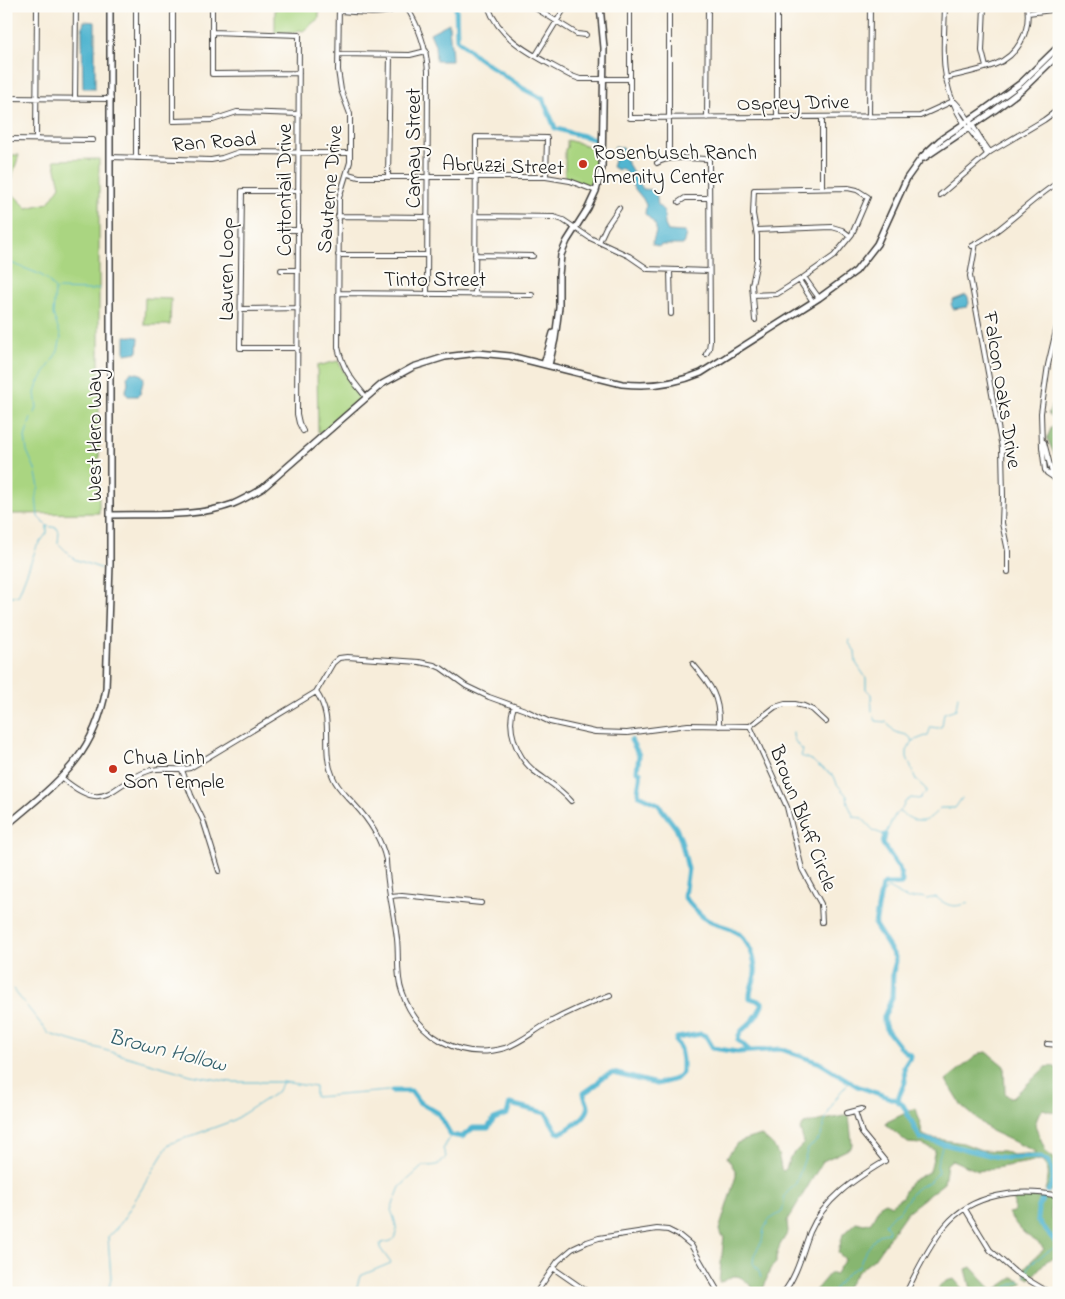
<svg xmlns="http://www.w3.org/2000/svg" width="1065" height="1299" font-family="'Indie Flower',sans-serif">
	<rect width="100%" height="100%" fill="#fdfcf7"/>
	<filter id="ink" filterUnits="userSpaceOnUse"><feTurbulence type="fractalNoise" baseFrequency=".02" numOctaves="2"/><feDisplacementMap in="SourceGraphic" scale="10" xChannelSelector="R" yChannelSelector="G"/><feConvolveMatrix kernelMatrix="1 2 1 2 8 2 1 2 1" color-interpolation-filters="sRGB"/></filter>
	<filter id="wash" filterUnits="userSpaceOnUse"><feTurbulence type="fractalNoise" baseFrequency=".0096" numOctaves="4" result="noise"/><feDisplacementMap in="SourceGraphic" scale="20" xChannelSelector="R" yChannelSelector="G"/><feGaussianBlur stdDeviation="1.12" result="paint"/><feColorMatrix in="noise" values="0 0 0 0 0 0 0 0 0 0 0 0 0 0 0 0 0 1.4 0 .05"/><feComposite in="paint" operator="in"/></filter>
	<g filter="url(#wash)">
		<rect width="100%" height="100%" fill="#f7edda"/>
		<path fill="#aad581" stroke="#63784e" d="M275,6H319V18L303,31L299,30L294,33H275Z
			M567,140L592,147L599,148L597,175L594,187L565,178V149L567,148Z
			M6,155H19L8,189L27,208L48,203L60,186L54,160L99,159V513L6,514Z
			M145,298L171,299L170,325H144Z
			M338,361L348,379L362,397L324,432H318L317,366Z"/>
		<path fill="#87b66f" stroke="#526946" d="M1059,387V420L1054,419L1048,414L1051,408Z
			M1052,426H1059V442L1057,443L1059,465L1047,438Z
			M987,1052L1004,1066L1005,1093L1009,1097H1013L1046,1067L1053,1066L1059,1070V1114L1043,1109L1039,1113L1035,1125L1046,1152L1059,1162V1192L1045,1190C1049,1176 1051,1171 1041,1160L978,1171L952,1160L947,1164L944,1183L907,1212L874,1259L856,1273L843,1293H813L830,1273L835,1275L845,1259L838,1253L843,1234L856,1222L864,1224L871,1222L881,1204L885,1202L891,1205L902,1197L910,1182L930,1171L935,1150L921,1144L908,1143L886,1125L887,1122L916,1108L923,1135L930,1138L963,1143L981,1150L1004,1151L1012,1155L1036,1153L1034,1151L991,1131L962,1106L946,1080L980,1053Z
			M849,1115L852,1144L851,1148L823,1161L787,1221L788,1232L780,1245L776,1257V1263L770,1269L762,1293H757C751,1287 743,1275 734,1276C729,1277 725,1282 719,1282L724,1236H721L719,1230L736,1176V1172L727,1157L737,1143L760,1135C776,1147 778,1149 781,1169L783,1171L786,1169L790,1157L804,1143L800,1129L804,1124Z
			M1014,1196L1051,1198V1218L1059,1224V1263L1052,1258L1045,1262L1030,1279L1025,1276V1267L1044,1249C1039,1242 1035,1241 1028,1236C1019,1230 1014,1221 1008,1213L1014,1212Z
			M971,1267L993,1291L1014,1277L1023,1282L1011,1293H972L966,1269Z
			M954,1279L966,1293H935C942,1284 943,1281 954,1279Z"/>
		<path fill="#51b5d0" stroke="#366876" d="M84,21L95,22V88H83L82,31Z
			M449,23C449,36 452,47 452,61H436L435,45L430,33Z
			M615,146L623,148L624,157L643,189L654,190L656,192L658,205L664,211L665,225L668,231L684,232L686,234L683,245H661L659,247L652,244C657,227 660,228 645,214L646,205L643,199L631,184L628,174L621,168L618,170L612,167L615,157L614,148Z
			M966,295L968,297L969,303L967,307L953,309L951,304L953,300Z
			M125,336L139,337L138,352L125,354Z
			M132,372L141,374L144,378L140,394L137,396H128L125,393L128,384L127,376Z"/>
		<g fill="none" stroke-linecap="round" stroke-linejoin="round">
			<path stroke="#51b5d0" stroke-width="1" d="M6,261L39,274L47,279L55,289L53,314L61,337L58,351L38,384L35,393L37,408L35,413
				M57,289L91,290L100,288
				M31,418L25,437L27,451L35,469L39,487L36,495L38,517L47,526L57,528L59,532L58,543L74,559L100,568
				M6,596H18L37,546L47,533V526
				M850,640L849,643L855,651L856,663L866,678V689L871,694L872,711
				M793,732C792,739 798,746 803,750L801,756L813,761L817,765L834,776L837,784L847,796L848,804L854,817L862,818L874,831L885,835L895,815L903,807L905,802L911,798L919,799L926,792V789L916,780L907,757V751L913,741C908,733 903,735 895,732L886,722L876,721L874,716
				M913,741L928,735L931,727L938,728L942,726L944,713L956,709L958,696
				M899,812C918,823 923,827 940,808H955L962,798
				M880,895L888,888L908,899L921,897L927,899L936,897C950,908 954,907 969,903
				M13,989L49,1034L191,1075L231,1082H284L315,1087V1097L388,1091
				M1025,1276L1031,1263L1058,1245
				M761,1278L759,1271L753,1263L754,1255L762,1241L764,1229L769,1220L782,1212C785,1199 782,1194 795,1186L808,1149L821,1137C823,1120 836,1093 850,1082
				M108,1293L111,1278L108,1237L121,1223L169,1144L232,1121L277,1092L283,1082
				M355,1293L360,1276L391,1263L380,1248V1244C383,1242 388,1242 391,1241C401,1234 394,1218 391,1210L400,1187L423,1166C433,1166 442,1166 446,1156L443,1149L451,1135
				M831,1293C840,1282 846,1272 859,1266L865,1252L878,1235L888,1233L889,1229L885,1224L893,1215L899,1212L914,1190L926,1183H928L938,1172L937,1164L942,1147L945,1144
				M987,1293H989
				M1002,1293L1005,1288L1020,1281"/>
			<path stroke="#51b5d0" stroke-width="5" d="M456,6L457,39L477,57L524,89L543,99L555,128C568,133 583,135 596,140
				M631,740L639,755L637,771L640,772C642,780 636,788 639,795L658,804L676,828L681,840L688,869L684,896C688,902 703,919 709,921C716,925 724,926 731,929C745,935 754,953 755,967C757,979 749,987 750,998L762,1002V1005C760,1010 757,1016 753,1020C747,1028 739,1029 738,1040L749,1050
				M885,835L883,844L899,868L902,881L901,884H885L882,886L875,925L895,957L896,961L893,972L892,998L884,1017V1022L886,1029L900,1047L911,1056L904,1067L905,1082L899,1096L898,1102
				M392,1091H411L419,1102L438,1113L451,1135L462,1137L473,1128H488L494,1119L507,1114L510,1104L546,1113L557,1132L560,1133C569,1129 586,1118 588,1109C589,1103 584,1099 584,1093L597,1084L601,1078L613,1073L657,1084L676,1079L682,1073V1060L680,1048L676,1041L677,1038L701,1034L706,1036L713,1048L737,1052L781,1049L820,1063L857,1086L896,1100L903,1105L920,1138L993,1156L1006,1158L1041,1157L1049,1162L1052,1170L1053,1181L1048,1191
				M1043,1197L1038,1209L1037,1220L1059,1246"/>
		</g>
	</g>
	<g filter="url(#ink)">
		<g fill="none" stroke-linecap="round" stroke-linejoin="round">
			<g stroke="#3d3b38" stroke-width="6">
				<path id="street" d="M136,6V158
					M173,6V121L213,120L237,112L299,114
					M212,6V74L299,73
					M339,6L338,70L341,90L350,114V162L339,198L338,347C343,370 352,380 366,397
					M406,6C419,27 426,46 428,71L427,295
					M488,6C500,42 538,57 569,75L580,79H630
					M532,6L577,34L586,35
					M630,6V118L920,116L953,101
					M669,6V159
					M777,6V117
					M945,6C944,46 939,76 958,113C966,128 979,139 987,154
					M984,6L982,51L986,67
					M339,11C358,12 384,17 401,6
					M1028,13L1052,10
					M212,32L299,35L297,414L299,423L303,431
					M339,54L410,55L426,51
					M536,55L566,6
					M945,78C961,74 979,71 994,65C1018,56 1031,31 1027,6
					M6,98L111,99
					M75,99L76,6
					M955,102C970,117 977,136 990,152
					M869,116L870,6
					M707,118L708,6
					M6,139L93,140
					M36,139L37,6
					M110,157L211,160L222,158L239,152L350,153
					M657,163C668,155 695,159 709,159L710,341L709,349L706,354
					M348,174L359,177H546L570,181L596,191
					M388,177L390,55
					M822,187V117
					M940,195L990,152L1044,120L1059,109
					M679,202L685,198H709
					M338,216L428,217
					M476,216L554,217L563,220L590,238L629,256L648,269L709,271
					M281,230H299
					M756,230L832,227L842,230L850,236
					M599,242L606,227L619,208
					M976,243L970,276L1002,448L1003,497L1002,523L1008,551V572
					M972,246C1002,232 1029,200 1059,182
					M338,255H427
					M475,255L533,256
					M281,270H298
					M670,270L671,314
					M804,277L819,298
					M799,280L813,302
					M338,293L532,295
					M475,295L476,137L547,138L546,177
					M753,295L777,294L804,277L834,256L852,234L868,197L857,190L848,188L754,190L753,214L757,236V261L752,285L755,320
					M241,309L298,308
					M298,348H240L242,191H299
					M1044,442L1053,477L1059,484
					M1053,477L1047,473L1045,470L1042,447L1041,413L1048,365L1059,318
					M693,664C711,685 720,697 719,726
					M316,692C336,720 320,748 333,777C337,788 346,795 354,804C369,820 381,838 386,860C387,887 394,913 397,939C399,957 396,976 402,992C417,1036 459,1061 505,1048C520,1043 534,1031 548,1023C568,1012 589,1003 610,995
					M514,706C506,728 516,756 534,771C547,781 560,788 571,801
					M750,726L787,807L802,869L821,904L822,922
					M182,770L191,795L203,820L219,871
					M62,778C108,817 109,783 151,770C164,767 177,771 190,768L316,692L333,663L339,658L347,657L419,662L434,665L441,668L466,686L489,697L525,710L550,722L595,732L627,733L688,725L750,726L775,707L785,704H795L804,706L813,710L826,722
					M390,896L402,895L481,903
					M1047,1044L1059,1045
					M847,1113L862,1109
					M965,1209L990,1250L1015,1272L1050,1293
					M553,1268L589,1293
					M536,1293L558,1261L572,1249L587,1242L599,1238L657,1229L668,1230L680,1236L691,1245L719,1293
					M783,1293C797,1276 802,1253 810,1232C824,1199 855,1179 885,1161L862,1133L855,1111
					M906,1293C917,1270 929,1246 945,1226C972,1193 1020,1188 1059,1196"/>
			</g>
			<g stroke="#3d3b38" stroke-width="8">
				<path id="secondary" d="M924,158L995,110L1024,88L1059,54
					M544,364L553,333
					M549,365L555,339L559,307V275L561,255L567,241L588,208L596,191L602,168L604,48L600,6
					M110,515C150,514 195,518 233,504C243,500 253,494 263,488L382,384L413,367L445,357L478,353L510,356L622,384C649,387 675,384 701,373L819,298L856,271L877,244L907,178L922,157L940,140L984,110L1021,83L1059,46
					M6,826C56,783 94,758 106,689L110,564V6"/>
			</g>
			<use href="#street" stroke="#fff" stroke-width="4"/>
			<use href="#secondary" stroke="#fff" stroke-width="5"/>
		</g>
	</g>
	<g fill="#c8321e" stroke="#fdfcf7" stroke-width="2">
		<circle cx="583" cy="164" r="5"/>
		<circle cx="113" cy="769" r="5"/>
	</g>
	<g text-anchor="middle" stroke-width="4" stroke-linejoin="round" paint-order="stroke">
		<g font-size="21" fill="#1c1c1c" stroke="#fdfcf7">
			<text transform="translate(793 102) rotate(-1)" y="7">Osprey Drive</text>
			<text transform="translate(214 141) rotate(-4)" y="7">Ran Road</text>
			<text transform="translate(413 148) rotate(-90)" y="7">Camay Street</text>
			<text transform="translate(503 165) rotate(2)" y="7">Abruzzi Street</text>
			<text transform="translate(329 189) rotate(-85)" y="7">Sauterne Drive</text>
			<text transform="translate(284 190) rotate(-90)" y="7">Cottontail Drive</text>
			<text transform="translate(226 269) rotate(-90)" y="7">Lauren Loop</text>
			<text x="435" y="286">Tinto Street</text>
			<text transform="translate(1003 390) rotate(81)" y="7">Falcon Oaks Drive</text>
			<text transform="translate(94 435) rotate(-90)" y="7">West Hero Way</text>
			<text transform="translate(804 818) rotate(69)" y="7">Brown Bluff Circle</text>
		</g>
		<g font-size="21" fill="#1c1c1c" stroke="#fdfcf7" text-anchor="start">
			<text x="593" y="159">Rosenbusch Ranch<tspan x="593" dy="24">Amenity Center</tspan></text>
			<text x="123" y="764">Chua Linh<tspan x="123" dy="24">Son Temple</tspan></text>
		</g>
		<g font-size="22" font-style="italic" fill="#34616d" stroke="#fdfcf7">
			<text transform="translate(168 1049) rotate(14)" y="8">Brown Hollow</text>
		</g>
	</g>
	<rect width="1065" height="1299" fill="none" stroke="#fdfcf7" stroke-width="25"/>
</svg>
